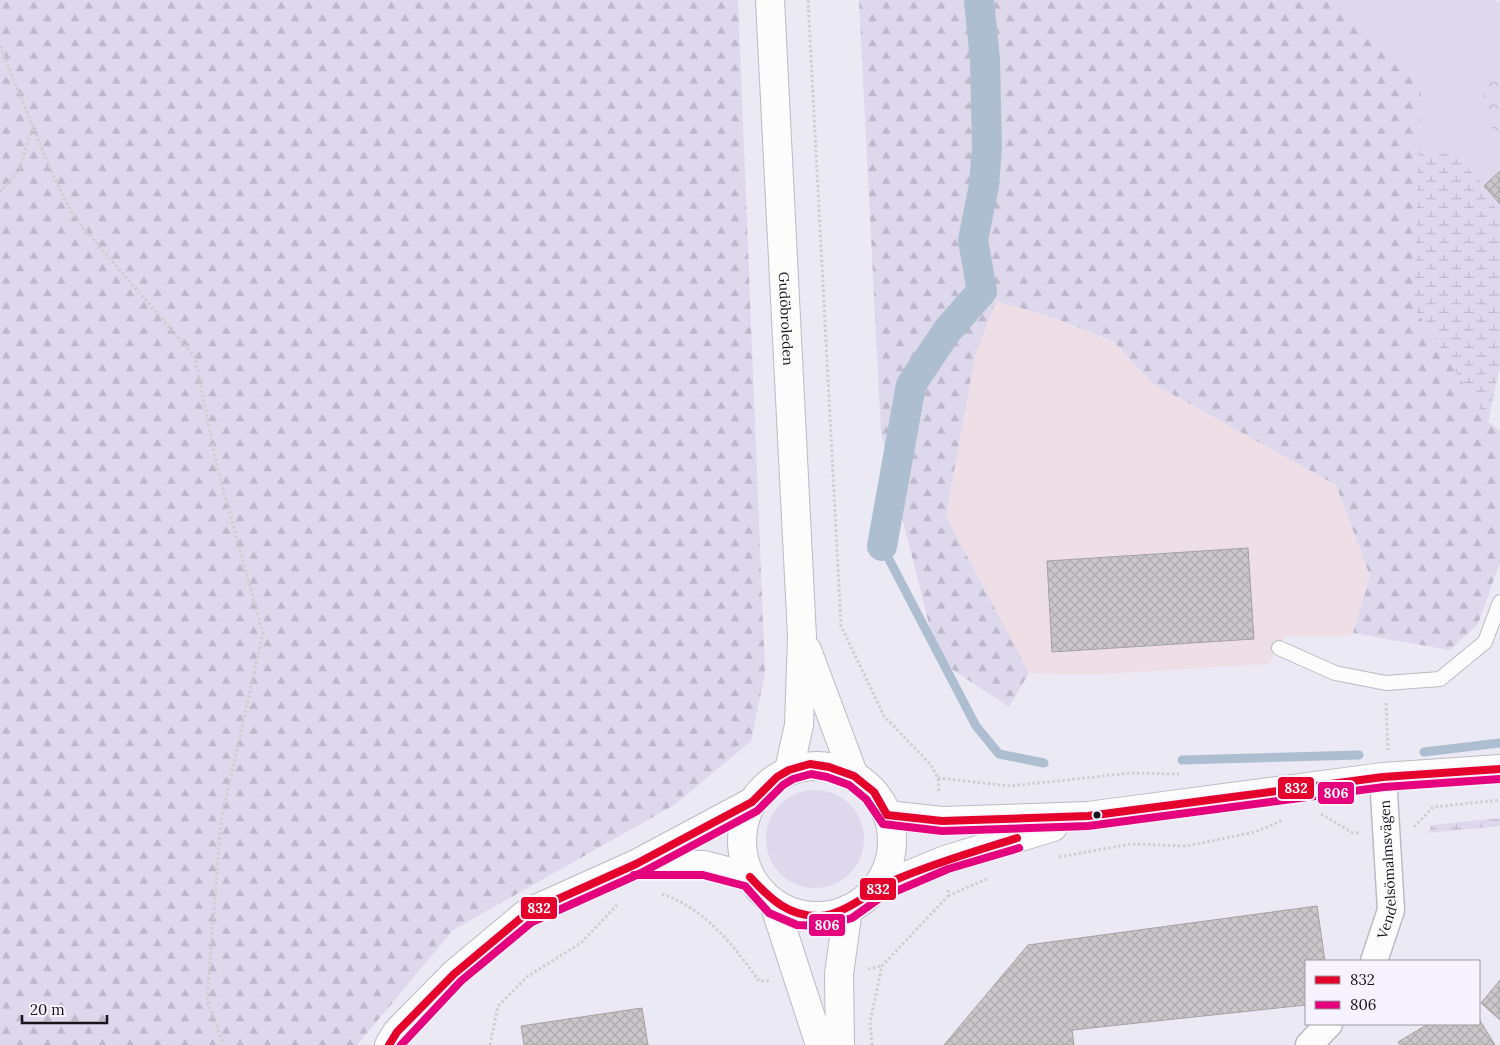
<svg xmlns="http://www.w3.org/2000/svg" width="1500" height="1045" font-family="Lora,serif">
	<defs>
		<pattern id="forest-firs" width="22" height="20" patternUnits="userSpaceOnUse" patternTransform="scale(1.25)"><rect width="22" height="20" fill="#ddd8ec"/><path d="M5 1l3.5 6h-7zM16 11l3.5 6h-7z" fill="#bdb8ca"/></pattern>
		<pattern id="wetland-marsh" width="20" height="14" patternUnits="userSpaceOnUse" patternTransform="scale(1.25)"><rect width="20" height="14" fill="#ddd8ec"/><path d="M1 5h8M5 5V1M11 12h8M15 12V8" fill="none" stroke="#bdb8ca"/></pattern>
		<pattern id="park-crowns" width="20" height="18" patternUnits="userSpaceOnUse" patternTransform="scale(1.25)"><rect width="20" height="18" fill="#ddd8ec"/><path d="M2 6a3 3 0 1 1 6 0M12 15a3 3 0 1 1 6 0" fill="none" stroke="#bdb8ca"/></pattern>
		<pattern id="building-cross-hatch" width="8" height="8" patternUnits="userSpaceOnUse" patternTransform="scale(1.25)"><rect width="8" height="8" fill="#cbc6ca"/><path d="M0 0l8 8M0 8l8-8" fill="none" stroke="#aea9ad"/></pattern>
	</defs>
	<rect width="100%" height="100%" fill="#ebe9f3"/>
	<path fill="#eedfe6" d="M996,301L1054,318L1114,343L1152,383L1336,485L1370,576L1353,633L1349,636H1285L1269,664L1087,675L1029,673L946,516L975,353Z"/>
	<path fill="#ddd8ec" d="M1333,0H1495L1500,3V171L1484,186L1500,204V366L1414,307L1421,85Z
		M766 839a49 49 0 1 1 98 0a49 49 0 1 1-98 0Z"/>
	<path fill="url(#forest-firs)" d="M0,0H738L765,673L751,741L674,805L453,930L357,1045H0Z
		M859,0H1333L1421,85L1414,307L1488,422L1500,431V562L1478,624L1450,650L1353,633L1370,576L1336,485L1152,383L1114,342L1054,318L996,301L975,355L946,516L1029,673L1009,707L938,660L881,433Z"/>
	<path fill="url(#wetland-marsh)" d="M1419,148L1457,156L1484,186L1500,218V366L1488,422L1414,307Z
		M1500,818V826L1428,833L1432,825Z"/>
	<path fill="url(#park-crowns)" d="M1495,69L1500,75V137L1488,124L1482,82Z"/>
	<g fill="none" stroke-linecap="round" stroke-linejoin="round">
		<path stroke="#adbed1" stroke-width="9" d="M882,546L976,726L999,754L1044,763
			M1424,752L1500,743
			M1182,760L1359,755"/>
		<path stroke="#adbed1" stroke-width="30" d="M882,546L911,385L947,331L982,291L973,240L984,185L987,147L985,60L979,0"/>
	</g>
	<path fill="url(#building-cross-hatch)" stroke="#a5a1a5" d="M1500,171V204L1484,186Z
		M1248,548L1254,639L1052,652L1047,561Z
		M1317,906L1325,961H1306V1005L1072,1030L1074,1045H944L1028,945Z
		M1500,980V1020L1481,1003Z
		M642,1008L648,1045H524L521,1026Z
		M1479,1019L1495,1045H1400L1398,1042L1428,1024H1479Z"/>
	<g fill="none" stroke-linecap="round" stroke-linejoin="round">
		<g stroke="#bcbac2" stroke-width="16">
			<path id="lane" d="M1279,648L1335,673L1386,683L1440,679L1485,642L1500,602"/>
		</g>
		<g stroke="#bcbac2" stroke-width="29">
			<g id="street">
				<path id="s1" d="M1374,961L1391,910L1383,777"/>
				<path d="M1309,1045L1329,1024"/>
			</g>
		</g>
		<g stroke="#bcbac2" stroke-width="30">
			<g id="secondary">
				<path id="s2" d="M770,0L802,637L799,725L789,770"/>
				<path d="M807,650L854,776"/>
				<circle cx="817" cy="841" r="75"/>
				<path d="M887,815L942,821L1088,816L1383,777L1500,769"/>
				<path d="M638,864L704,865L750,877"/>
				<path d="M875,889L945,860L1053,827"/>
				<path d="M774,904L820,1045"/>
				<path d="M389,1045L397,1032L454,974L527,913L636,864L752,802"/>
				<path d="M840,1045L839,974L848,909"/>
			</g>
		</g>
		<path stroke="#ceced0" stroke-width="3" stroke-dasharray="2.5 2.5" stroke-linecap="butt" d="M808,0L841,626L884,716L931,765L938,778L939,793
			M0,46L51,171L73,216L195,357L218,471L263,633L221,821L207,1001L224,1045
			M0,192L19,170L33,127
			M1386,703L1388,750
			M938,778L1010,786L1131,773L1179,774
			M1321,814L1353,833H1359
			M1414,827L1433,807L1500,800
			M1059,857L1131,844L1186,846L1255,832L1283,820
			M662,894C705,908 734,946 759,981H770
			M948,896L989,878
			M868,969L882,966
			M490,1045L498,1006L528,976L581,943L617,905
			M872,1045L870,1022L882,966L948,896V889"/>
		<use href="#lane" stroke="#fcfcfd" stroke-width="14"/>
		<use href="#street" stroke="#fcfcfd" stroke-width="26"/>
		<use href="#secondary" stroke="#fcfcfd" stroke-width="28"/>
		<g stroke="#f6f3fe" stroke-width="11">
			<path id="bus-1" d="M750,877C770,899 789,917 820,916C845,915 871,890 895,880C934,863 976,851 1017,838
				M389,1045L397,1032L454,974L527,913L636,864L752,802L777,777L789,770L810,764L829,767L854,776L874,792L887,815L942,821L1088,816L1383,777L1500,769"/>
		</g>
		<g stroke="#f6f3fe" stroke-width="11">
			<path id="bus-2" d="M634,875H703L745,886L769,913L797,925L823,926L852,918L880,898L948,869L1019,848
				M401,1045L461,981L532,922L641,873L757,811L783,785L793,779L811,774L827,777L849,785L866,799L883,824L942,831L1088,826L1384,787L1500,779"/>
		</g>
		<use href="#bus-1" stroke="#e4002b" stroke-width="8"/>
		<use href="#bus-2" stroke="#e5007d" stroke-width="8"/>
	</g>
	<circle fill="#16151b" stroke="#f6f3fe" stroke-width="2" cx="1097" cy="815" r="4.5"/>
	<g text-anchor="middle" stroke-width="5" stroke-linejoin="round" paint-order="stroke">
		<g font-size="14" fill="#16151b" stroke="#f6f3fe">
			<text dy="5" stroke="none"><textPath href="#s2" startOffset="319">Gudöbroleden</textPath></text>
			<text dy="5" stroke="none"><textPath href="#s1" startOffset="94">Vendelsömalmsvägen</textPath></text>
		</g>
	</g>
	<g stroke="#f6f3fe" stroke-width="2">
		<rect x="1277" y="776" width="38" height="24" rx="5" fill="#e4002b"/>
		<rect x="1317" y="781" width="38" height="24" rx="5" fill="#e5007d"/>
		<rect x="859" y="877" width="38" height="24" rx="5" fill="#e4002b"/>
		<rect x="520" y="896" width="38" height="24" rx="5" fill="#e4002b"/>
		<rect x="808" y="913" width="38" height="24" rx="5" fill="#e5007d"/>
	</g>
	<g font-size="14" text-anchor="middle" font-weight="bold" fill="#fff">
		<text x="1296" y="793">832</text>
		<text x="1336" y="798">806</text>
		<text x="878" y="894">832</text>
		<text x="539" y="913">832</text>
		<text x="827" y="930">806</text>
	</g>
	<rect x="1305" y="960" width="175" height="65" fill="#f6f3fe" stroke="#9c9aa3"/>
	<rect x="1315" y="976" width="25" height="8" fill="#e4002b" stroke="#9c9aa3"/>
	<text x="1350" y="985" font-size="15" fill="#16151b">832</text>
	<rect x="1315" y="1001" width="25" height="8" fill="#e5007d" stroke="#9c9aa3"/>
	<text x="1350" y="1010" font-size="15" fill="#16151b">806</text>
	<path d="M22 1015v8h85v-8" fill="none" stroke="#16151b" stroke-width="2.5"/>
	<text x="30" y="1015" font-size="15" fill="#16151b" stroke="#f6f3fe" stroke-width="4" paint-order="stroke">20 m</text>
</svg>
